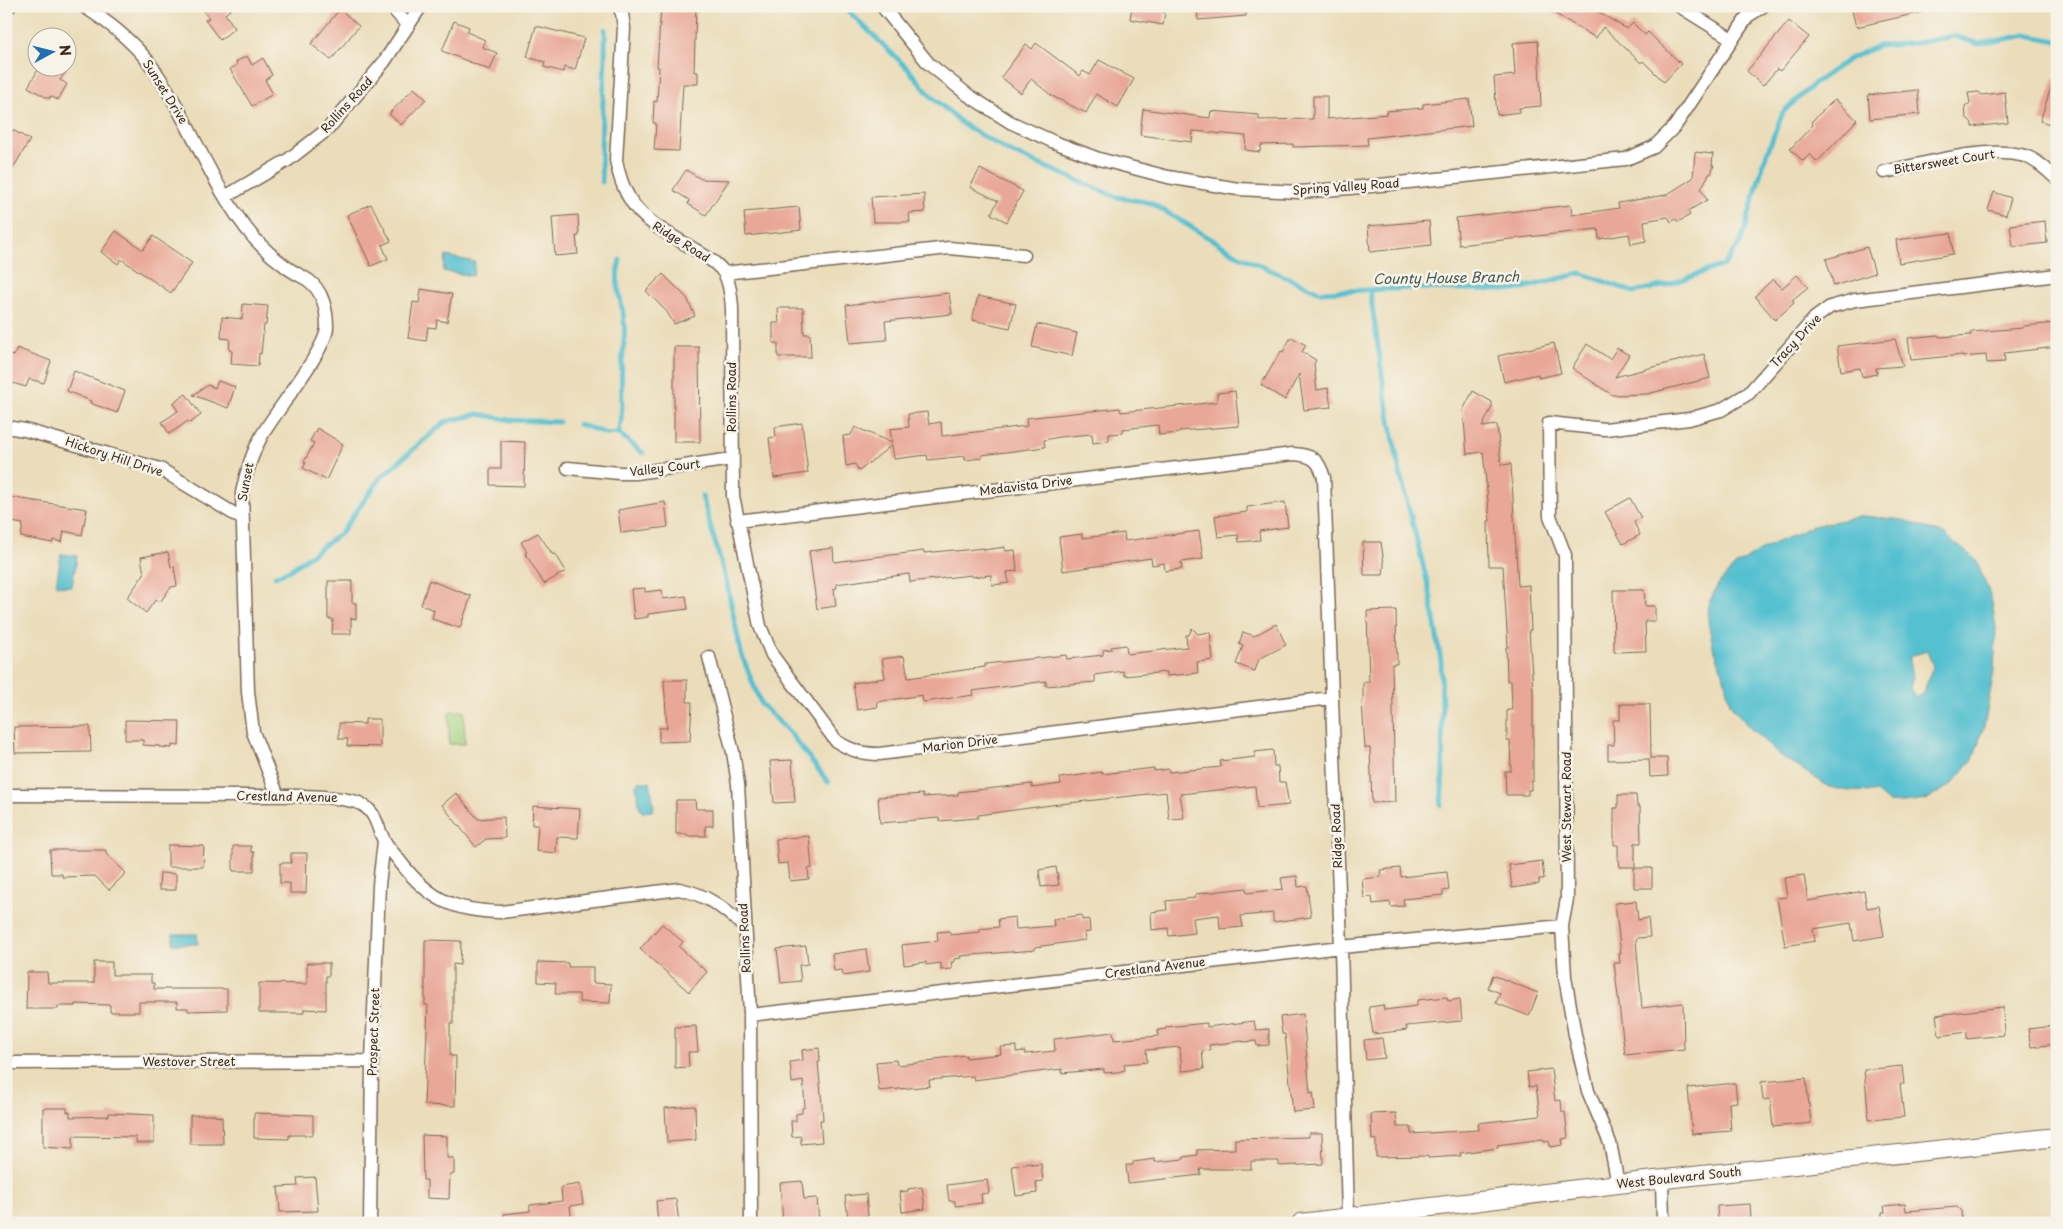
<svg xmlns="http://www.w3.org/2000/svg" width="2063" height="1229" font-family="'Playpen Sans',sans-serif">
	<rect width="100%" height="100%" fill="#f7f3e8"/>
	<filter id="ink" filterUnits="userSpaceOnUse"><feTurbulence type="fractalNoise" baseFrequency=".02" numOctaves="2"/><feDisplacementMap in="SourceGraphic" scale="10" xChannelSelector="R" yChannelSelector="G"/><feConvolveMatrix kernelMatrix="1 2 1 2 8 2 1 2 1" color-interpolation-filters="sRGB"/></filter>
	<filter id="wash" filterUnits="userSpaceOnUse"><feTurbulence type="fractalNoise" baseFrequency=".0096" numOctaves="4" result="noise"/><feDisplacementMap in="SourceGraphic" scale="20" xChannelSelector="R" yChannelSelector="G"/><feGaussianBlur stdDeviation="1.12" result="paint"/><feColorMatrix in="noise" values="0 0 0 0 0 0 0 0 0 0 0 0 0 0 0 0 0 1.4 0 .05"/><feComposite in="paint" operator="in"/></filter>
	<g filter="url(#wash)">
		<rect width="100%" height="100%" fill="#ebddba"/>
		<path fill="#a3d280" stroke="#6f7e4f" d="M449,711H464L465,744H449Z"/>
		<path fill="#55c0d0" stroke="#487577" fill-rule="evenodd" d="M446,256L475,262L473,276L443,271Z
			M1863,516L1904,520L1944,534L1976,560L1991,597L1996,628L1994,671L1984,726L1973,759L1952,784L1926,800L1903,803L1888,802L1876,792L1850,791L1829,787L1778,754L1748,726L1730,704L1723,673L1713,646L1708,621L1709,603L1718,584L1735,566L1764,548L1813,526ZM1927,651L1933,666L1923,694L1916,697L1910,689L1913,676L1910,668V656Z
			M61,554L77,556L72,587L56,585Z
			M638,782H650L654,806L652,811L643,812L640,810L636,785Z
			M173,934H197L198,944H173Z"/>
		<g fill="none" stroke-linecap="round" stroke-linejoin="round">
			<path stroke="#55c0d0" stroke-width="5" d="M843,6L907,68L931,96L964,125L1010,152L1117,197L1151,203L1241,257L1320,292L1413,288L1515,290L1581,273L1633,292L1667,285L1724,265L1741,242L1765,158L1783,112L1815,83L1849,59L1878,46L1916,43L1954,36L1979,44L2026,35L2057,41
				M602,182C598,130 607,80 605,29
				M1370,291L1384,388L1400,473L1430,593L1441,662L1443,773L1441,805
				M578,424L608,434L618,433C625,411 620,386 622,363C623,350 626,335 624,321C622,300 613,281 620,260
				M618,433L643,453
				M702,496L727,584L741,653L761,704L790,733L828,782
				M275,576L290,570L341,533L381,477L445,422L478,414L510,420L559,422"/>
		</g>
		<g id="blocks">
			<path fill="#e9a797" d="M212,6H235L225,14L235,28L220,40L205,20L209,18L204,12Z
				M661,6H696L694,72H698V84H683L679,151L654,150L656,123H653L654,101L657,102L659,67H657Z
				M1132,6H1166L1163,25L1130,19Z
				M1197,6H1246V16L1198,20Z
				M1542,6H1588L1627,29L1633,23L1645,35L1648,32L1681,64L1664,82L1643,61L1641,63L1603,27L1596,38Z
				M1851,6H1922L1923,12L1856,27Z
				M340,9L359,26L331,60L311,44Z
				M454,21L469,27L467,32L485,40L482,47L497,53L490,70L442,51Z
				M1789,21L1809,37L1780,71L1777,69L1763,85L1747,71Z
				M536,26L584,38L575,70L564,67L563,72L544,67L545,62L527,57Z
				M1538,41L1541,106L1519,108L1520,112L1497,115L1494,77L1515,75L1513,43Z
				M1036,43L1080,76L1083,71L1090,75L1099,60L1134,79L1118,107L1096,94L1086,113L1052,96L1031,79L1021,93L1001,77L1026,44L1032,49Z
				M247,56L252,65L263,58L272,75L265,80L273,94L252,106L230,69L237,65L236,62Z
				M39,68H68L60,80L67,84L58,100L50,96L49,99L28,87Z
				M2054,78L2057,79V126L2040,121Z
				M414,88L426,99L401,125L389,114Z
				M1918,90L1920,114L1870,119L1868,95Z
				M1979,92L1982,95L2005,92L2008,123L1972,127V123L1966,117L1965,107L1970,103L1968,93Z
				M1313,96H1327V119L1387,114L1386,111L1423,108V104L1469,99L1472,126L1367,138L1368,145L1293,147V144L1261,145L1260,152L1245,150L1246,136L1193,131L1192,142L1140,135L1143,109L1210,118L1211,111L1259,115V120L1313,119Z
				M1835,99L1857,120L1817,162L1810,154L1803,161L1790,149L1813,125L1811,122Z
				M13,130L30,140L6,180V141Z
				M1695,152L1713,154L1712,166L1714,165L1711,174H1709L1701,189L1707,200L1688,211L1690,215L1678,222L1676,219L1671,222L1668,217L1644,221L1646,241L1631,244L1629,234L1599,239L1598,229L1459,245L1456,218L1571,205L1572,215L1619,208L1618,203L1666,195L1693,178Z
				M980,169L1023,191L1007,222L991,214L998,201L970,187Z
				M686,170L701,179L729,180L706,215L688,204L689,200L673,190Z
				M1994,192L2011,198L2006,215L1988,210Z
				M924,194L925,212L909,213L910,222H873L871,197Z
				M371,204L391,241L382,245L388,259L371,266L347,215Z
				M799,207L801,230L746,236L744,212Z
				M578,215L579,236H576L578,254L555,256L552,217Z
				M1429,221L1431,245L1370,252L1368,226Z
				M2045,221L2047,243L2013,247L2010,225Z
				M116,231L143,250L153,236L192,263L171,293L121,259L118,264L101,252Z
				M1951,233L1953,254L1899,263L1896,240Z
				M1867,247L1875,273L1834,286L1826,259Z
				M663,274L687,298L695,316L674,324L667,312L646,291Z
				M1797,275L1808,287L1792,300L1794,303L1775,320L1755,296L1773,279L1782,288Z
				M421,289L452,294L447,322L437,320L436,328L428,327L426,341L408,338L413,302L419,303Z
				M949,293L952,314L885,321L887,340L850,343L846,305Z
				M978,296L1016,304L1010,328L972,320Z
				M243,304L268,306L266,325H264L261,354L259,353L258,366L231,364L232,351L229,350L230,339L221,338L222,317L242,319Z
				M778,308H803L804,334H810L811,357H778V343H773V323H779Z
				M2057,323V347L2004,353L2005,362L1987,363L1986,355L1962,357V355L1911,360L1908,338L1938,335L1939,337L1971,335V332L2023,328V326Z
				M1037,324L1077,333L1072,356L1032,347Z
				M1291,337L1306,345L1302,352L1316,360L1314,364L1317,390L1328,388L1331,407L1304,410L1299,374L1285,400L1261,385L1281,351L1283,352Z
				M1895,339L1903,366L1876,368L1877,374L1862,377L1860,368L1841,371L1837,346Z
				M1554,343L1561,373L1539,378L1538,374L1504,382L1498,356Z
				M1587,344L1610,359L1617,348L1629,355L1615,377L1704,354L1710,378L1647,394L1612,395L1572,368Z
				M674,347H699L700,442H674Z
				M17,348L51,361L44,383L29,379L26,387L6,381V354L14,356Z
				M74,371L125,391L117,413L90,403L91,401L67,391Z
				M218,381L235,387L228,408L193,395L208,385L215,388Z
				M1235,391L1239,426L1179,431V433L1159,435L1158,425L1123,429V433L1109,434V441L1093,443L1092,434L1059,437L1044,440L1045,447L982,455V458L965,460V456L928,460L927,455L894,459L892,445L859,471L855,464L846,466L843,436L851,435L855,427L892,443L890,429L909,427L908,414L927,412L929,424L941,422L942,436L1027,426L1026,418L1120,408L1121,412L1217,402V393Z
				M1473,391L1492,402V407L1482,427L1497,425L1501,465L1511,464L1518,586L1529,585L1531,630H1529L1533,689V782H1531V790H1528V795H1506L1505,771H1511L1510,741H1507V710H1512L1511,681H1507L1506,647H1508L1503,566H1489L1488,521H1490L1483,452L1467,454L1463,410Z
				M186,394L201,415L190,423L188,421L169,434L162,422L178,411L173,403Z
				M802,423L808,473L774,478L769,438L776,437L775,427Z
				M317,428L343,444L326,480L303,468L306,463L304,462L314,443L310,441Z
				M501,441L525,442L524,486L490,485V469H501Z
				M9,497L87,509L82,535L64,531L62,542L53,540V543L21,537L23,524L6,521Z
				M1630,498L1641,518L1634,522L1640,535L1623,544L1605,512Z
				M665,502L668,527L621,533L618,510Z
				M1285,502L1288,527L1259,531L1260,540L1239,542L1238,535L1218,537L1215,516L1247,512V507Z
				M1199,531L1203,559L1181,562L1182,569L1165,571L1164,563L1152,565L1151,558L1063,571L1059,537L1082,534V538L1124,533L1125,541Z
				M538,533L553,555L555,553L566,571L544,584L525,553L527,552L521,542Z
				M1363,542H1381L1384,565L1383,575H1364Z
				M1005,547V551L1015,550L1017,571L1007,572L1009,583L992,585L991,575L971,577V575L910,582L909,574L836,584L837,588L834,589L836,606L817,609L809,551L833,548L834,562L924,551V553L954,550L955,551L984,548V550Z
				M168,552L171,567L174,566L177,586L171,587L160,602L156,599L146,613L127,598L144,574L141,557Z
				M429,580L471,596L460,628L432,619L434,610L421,605Z
				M328,581H352V603H356V619L351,618V634H332L333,619H328Z
				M645,588V592L662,590L663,599L686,596L688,609L648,614V617L634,619L631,589Z
				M1613,590H1644L1645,606H1655V621H1645L1646,651L1614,652Z
				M1396,610L1397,664H1392L1395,802L1372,803L1370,748H1365L1362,701H1363V682H1369L1367,611Z
				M1276,624L1286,645L1259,659L1255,671L1236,664L1243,646L1239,644L1243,632L1254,636Z
				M1192,628L1198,634L1210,632L1213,660L1197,662L1198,673L1167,676V672L1124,676L1123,671L1095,675V682L1046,686V681L973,691L974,695L923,702L922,695L877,702L878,707L857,710L853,683L885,678L882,659L904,656L908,678L985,667V664L1066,655L1067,659L1103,655V650L1112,649L1111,647L1126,645L1127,654L1187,647L1186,635H1189Z
				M664,680H687V702H692L690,741L659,742V728H667Z
				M1620,704H1650L1651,758H1667L1668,776L1650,777L1649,759L1608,760V745H1614L1613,720H1620Z
				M365,719H380V747L347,746L348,739H339V723L365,724Z
				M125,720L180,721L179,746L172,745V748L159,747V746L143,745V740H125Z
				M90,726L91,752L15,753L14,727Z
				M1273,750L1274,766H1278L1279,782H1285L1289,805L1257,808L1255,786L1180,794L1184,818L1169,819L1166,792L1051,805L978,815V818L939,821V818L880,823L878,797L923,794V797L958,795V792L1032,784V788L1061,784L1060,778L1102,772V774L1154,768V771L1168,769L1169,772L1221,767L1220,761L1255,757L1254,752Z
				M792,760L795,802L774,803L770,761Z
				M456,793L478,819L504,817L505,838L486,839L476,847L442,805Z
				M1618,795H1636L1637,806H1640L1641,843H1635V867H1620L1619,860H1618V845H1614V808H1618Z
				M676,800H695L696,809H713V826H705L706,836H687V834H676Z
				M533,806L580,809L578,838L557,837L556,853L536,851L538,825H532Z
				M809,836L812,868L808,869L809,879L790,881L788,863L778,864L776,839Z
				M168,845L204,846L203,867H168Z
				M233,846H251V852H254V871H233Z
				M50,850H106V854L126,873L109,890L95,876L62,877V874H51Z
				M291,853H307L306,893H290V883H280V863H291Z
				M1542,861L1544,879H1539V884L1512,888L1509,865Z
				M1056,867L1059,885L1041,887L1039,870Z
				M1400,868L1401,877L1447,872L1449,890L1443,891V895L1403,899L1404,906L1391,907L1390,902L1373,904L1372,897L1364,898L1362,879L1381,877L1380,870Z
				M1634,868H1652V888H1634Z
				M160,873L176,874V890H159Z
				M1804,875L1808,901L1864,891L1867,908L1879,906L1884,936L1854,941L1851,923L1813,929L1815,941L1785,946L1777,898L1787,897L1784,878Z
				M1297,876L1298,887L1307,886L1311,917L1273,922V913L1241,916L1243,927L1220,929L1219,915L1193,918L1195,933L1169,936L1168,928L1152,930L1151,912L1167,910L1166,901L1195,898V894L1246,888L1247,893L1283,889L1281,878Z
				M1636,901L1638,920L1648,918L1650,937L1637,938L1636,941L1642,1008L1683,1003L1684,1049L1625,1055L1614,963H1620L1619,954H1621L1615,903Z
				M1082,915V920L1089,919L1090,932L1084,933L1085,940L1035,947V950L960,956L961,958L954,959V962H951L952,969L941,970V963L926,965V962L904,965L902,945L938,941L937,932L950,931V935L980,932V929L999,927L998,919L1015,917L1016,929L1054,926L1053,919Z
				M662,924L683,942L679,947L707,972L689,992L640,949Z
				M425,940L461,941L460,965L453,964V1024H450V1056H456L455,1106L424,1105L428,1005H425Z
				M806,946L808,964L799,965L801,981L781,983L777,949Z
				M866,949L869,972L843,976L842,970L834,971L832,954Z
				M94,962H112V975H151V983H154V989H227V1010L188,1011V1008H177V1002H139V1012H110V1005L75,1004V1006H58V1009H26L27,972H47L48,983H94Z
				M538,962L568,963V967H593V983L611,984L610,1003L579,1002V994H555L556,983L538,982Z
				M307,963H329V976H326V1010L304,1009V1013H259V983L307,984Z
				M1493,975L1538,993L1529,1016L1496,1003L1500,993L1488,988Z
				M1447,997L1448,1001L1460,999L1462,1021L1406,1026L1407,1030L1373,1034L1369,1007L1383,1005L1384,1010L1417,1006V1000Z
				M2003,1007L2004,1035L1967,1039V1032L1939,1036L1936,1015Z
				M1303,1014L1310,1093L1313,1092L1315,1110L1293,1112L1285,1034H1282L1280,1017Z
				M1254,1021L1256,1030L1269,1029V1045L1257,1046L1256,1041L1243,1042V1041L1209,1045L1210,1050L1202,1051L1204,1069L1182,1071L1180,1047L1146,1050L1147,1062L1124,1064L1125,1070L1117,1072L1104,1073V1069L1062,1073V1069L974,1080L973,1076L929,1080L930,1086L879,1091L876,1062L896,1060L897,1065L935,1061V1059L966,1055V1058L1001,1054L1000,1047L1016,1046V1052L1025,1051V1054L1055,1051L1054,1039L1113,1032L1114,1040L1158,1036V1030L1166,1029V1027L1207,1023V1027Z
				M696,1026L698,1052H688L689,1067L675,1068V1027Z
				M2054,1026V1029L2057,1028V1044L2031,1047L2028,1029Z
				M1382,1038L1385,1058L1366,1060L1364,1040Z
				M819,1048L820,1062H818L822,1105L823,1120H820L822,1142L801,1144V1136L792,1137L791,1121H796V1114L802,1113V1108L805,1107L803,1081L792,1083L790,1062L803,1060L802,1050Z
				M1902,1066L1904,1084H1900L1904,1117L1869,1120L1864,1070Z
				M1551,1069L1555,1101L1561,1100L1562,1112H1565L1568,1138L1562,1139L1563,1145L1550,1147L1549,1141L1544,1142L1543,1139L1497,1145L1498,1148L1460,1153L1461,1156L1428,1158V1156L1376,1157V1139L1372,1140L1371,1114L1396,1113L1397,1127H1411V1134L1479,1130L1478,1123L1540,1116L1536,1086L1529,1087L1527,1072Z
				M1806,1078L1811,1123L1773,1127L1770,1099L1763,1100L1761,1082Z
				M1735,1083L1737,1102L1729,1103L1731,1131L1692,1134L1688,1088Z
				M695,1106L696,1140L667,1142L665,1108Z
				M43,1108H67V1112H70V1117L109,1116V1113L154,1115V1143H136V1137L73,1136V1149L43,1147Z
				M254,1113L313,1115V1135H289V1139L254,1138Z
				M190,1115H215V1116L222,1117L223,1144H190Z
				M1309,1133H1322L1323,1164L1279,1166V1161H1251V1169H1200L1201,1175L1128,1183L1126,1165H1133V1162L1155,1159V1162L1184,1159V1157L1197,1155V1150L1235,1149V1139L1309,1137Z
				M422,1135L447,1136V1158H454V1174H450L449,1199L427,1198V1180H423Z
				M1032,1163V1165L1041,1164L1043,1181L1036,1182L1037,1193L1016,1196L1012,1166Z
				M315,1177L318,1211L280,1212L278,1187L298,1186L297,1178Z
				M987,1180L989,1193L981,1194L982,1203L955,1206V1201H949L947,1185Z
				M802,1181L804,1199L817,1198L819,1223H783L780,1183Z
				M580,1184L583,1204L570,1206L572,1223H505L504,1214L530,1211V1205L562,1201L561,1187Z
				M922,1187L925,1209L902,1212L900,1192L908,1191V1189Z
				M866,1194L868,1216L848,1218L845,1196Z
				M676,1199L679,1223H658L656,1201Z
				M1750,1204L1751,1220L1745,1221V1223H1718L1717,1206Z
				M1905,1204L1906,1211L1957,1207L1961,1211L1962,1223H1882V1212H1885L1884,1206Z"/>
		</g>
	</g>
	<g filter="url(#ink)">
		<use href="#blocks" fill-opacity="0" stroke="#796955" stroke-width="1"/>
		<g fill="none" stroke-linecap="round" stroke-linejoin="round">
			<g stroke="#796955" stroke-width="15">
				<path id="street" d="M83,6C107,21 129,38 147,60C189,115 209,185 254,238C263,248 274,258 285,266C292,272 300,275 308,280C322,290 327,309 327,327C327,349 274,413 261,437C251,455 246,473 242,493L248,692L253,732L278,796
					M391,6L408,26
					M618,6L622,13L624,28L616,160C626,215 653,224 697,251C706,257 718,263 724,273C730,283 731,296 732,307L733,496L760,626L772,655L836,741C850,750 862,754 879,754L1331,698
					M882,6L929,64L968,95L1010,122L1054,142L1099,159L1168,177L1238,189L1300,192L1361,187L1626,159L1654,147L1675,126L1748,16L1763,6
					M1679,6L1732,39
					M6,9L10,6
					M1884,172C1924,164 1986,145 2025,156C2037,160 2048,171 2057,179
					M225,197L288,160L328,129L384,62L421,6
					M724,273L949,248L1024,255
					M6,427L25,430L160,469L241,518
					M568,468L619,473H636L732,459
					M737,521L1293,454C1313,455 1319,460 1324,478L1341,947L1348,1217
					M709,657L733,752L738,784L750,1015L751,1223
					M6,795C87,796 168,796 249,796C275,796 339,794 361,804C377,812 377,829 385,842C389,849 396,856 401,863C430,900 454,911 501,912L679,889C708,895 724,908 745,928
					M750,1015L1341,947L1562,926
					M6,1063L372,1061
					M1662,1179L1663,1223
					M1618,1184L1610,1143L1588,1091L1575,1035L1565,977L1562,926L1567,899L1565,555L1550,516L1549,423L1605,429L1689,419L1721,410L1749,393L1815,318L1830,307L1855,300L2057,275
					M370,1223L372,1061L379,885L384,841"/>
			</g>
			<g stroke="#796955" stroke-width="20">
				<path id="secondary" d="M1301,1223L1618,1184L2057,1137"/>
			</g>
			<use href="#street" stroke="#fff" stroke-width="12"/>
			<use href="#secondary" stroke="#fff" stroke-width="18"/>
		</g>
	</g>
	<g text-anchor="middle" stroke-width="5" stroke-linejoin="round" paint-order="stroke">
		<g font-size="12" fill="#3b2a1e" stroke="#f7f3e8">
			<text transform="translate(165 92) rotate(58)" y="4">Sunset Drive</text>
			<text transform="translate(347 105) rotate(-48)" y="4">Rollins Road</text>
			<text transform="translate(1944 162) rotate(-9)" y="4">Bittersweet Court</text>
			<text transform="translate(1346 187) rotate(-4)" y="4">Spring Valley Road</text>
			<text transform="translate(681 242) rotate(32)" y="4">Ridge Road</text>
			<text transform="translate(1796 341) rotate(-47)" y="4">Tracy Drive</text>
			<text transform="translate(732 397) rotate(-90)" y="4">Rollins Road</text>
			<text transform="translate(114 457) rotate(18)" y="4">Hickory Hill Drive</text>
			<text transform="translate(665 468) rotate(-7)" y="4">Valley Court</text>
			<text transform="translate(246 482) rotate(-79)" y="4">Sunset</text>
			<text transform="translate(1026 486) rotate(-7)" y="4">Medavista Drive</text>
			<text transform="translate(960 744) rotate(-7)" y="4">Marion Drive</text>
			<text transform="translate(287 797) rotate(1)" y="4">Crestland Avenue</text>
			<text transform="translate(1567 807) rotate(-90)" y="4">West Stewart Road</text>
			<text transform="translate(1337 836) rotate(-92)" y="4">Ridge Road</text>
			<text transform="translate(745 938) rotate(-93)" y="4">Rollins Road</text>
			<text transform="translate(1155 968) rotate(-7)" y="4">Crestland Avenue</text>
			<text transform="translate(374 1032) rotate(-88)" y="4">Prospect Street</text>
			<text x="189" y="1066">Westover Street</text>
			<text transform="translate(1679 1178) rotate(-6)" y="4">West Boulevard South</text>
		</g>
		<g font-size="14" font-style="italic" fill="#435753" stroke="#f7f3e8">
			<text transform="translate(1446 278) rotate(-1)" y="5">County House Branch</text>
		</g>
	</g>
	<rect width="2063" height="1229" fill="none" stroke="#f7f3e8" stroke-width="25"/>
	<g transform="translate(52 52) rotate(83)"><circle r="24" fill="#f7f3e8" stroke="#aca397"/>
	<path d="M0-4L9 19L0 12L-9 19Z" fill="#1f6fb2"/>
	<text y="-8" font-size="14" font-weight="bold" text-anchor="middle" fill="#3b2a1e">N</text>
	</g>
</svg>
